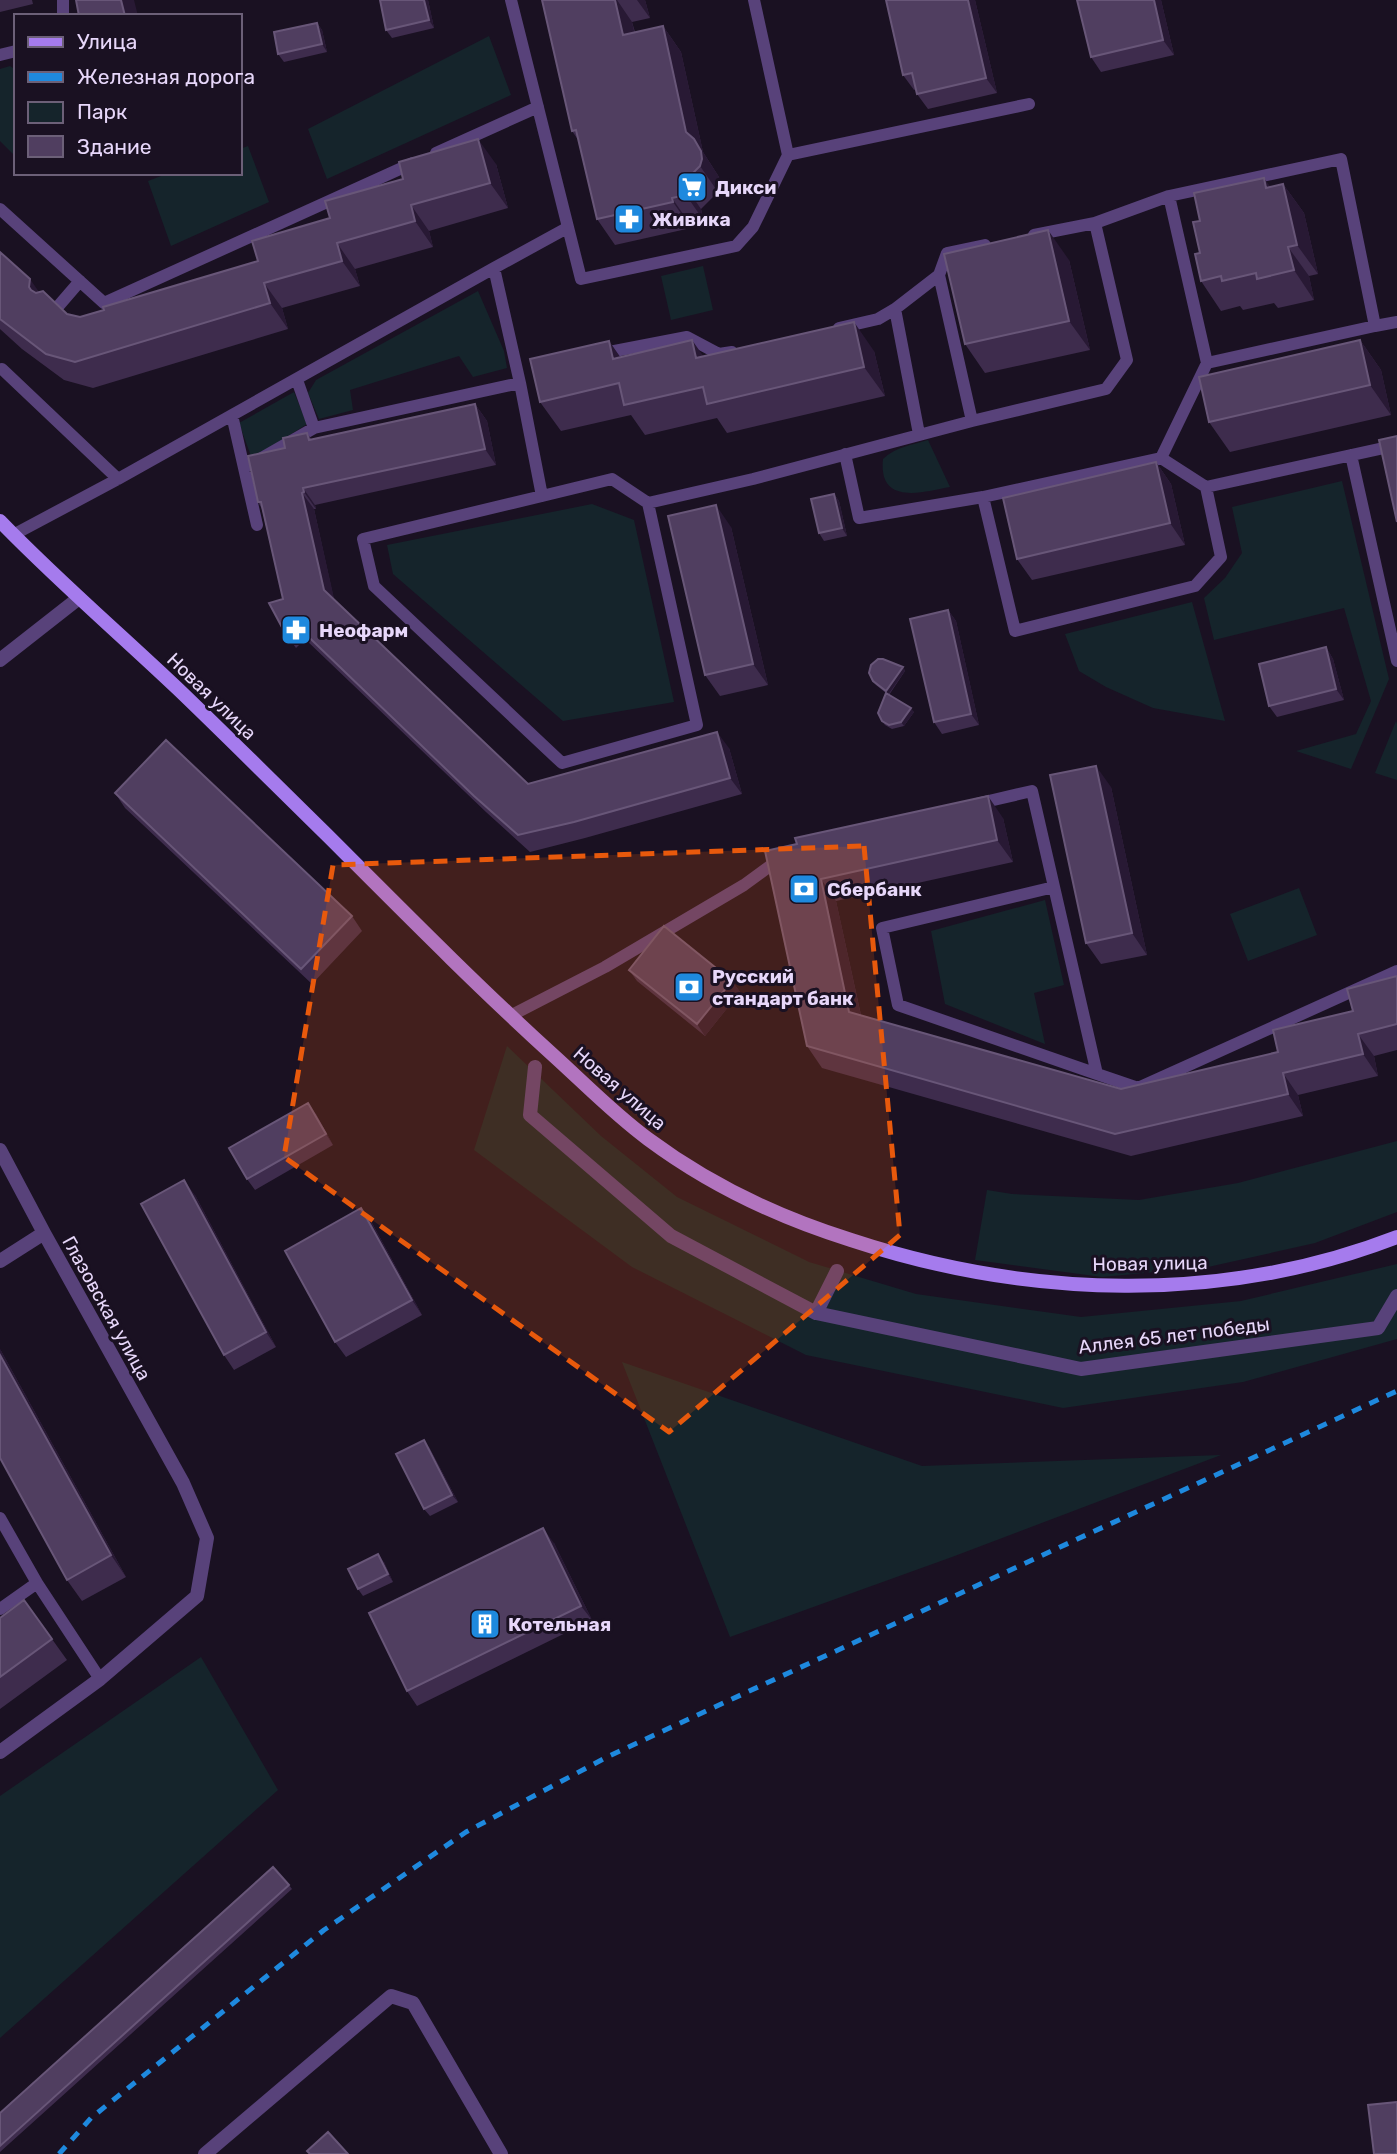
<svg xmlns="http://www.w3.org/2000/svg" width="1397" height="2154" font-family="Rubik,sans-serif">
	<rect width="100%" height="100%" fill="#1a1122"/>
	<path fill="#15242b" d="M489,36L511,95L327,179L308,129Z
		M10,66L16,70V157L0,141V69Z
		M248,146L269,202L171,246L148,181L169,173H240V149Z
		M703,266L713,310L671,320L661,276Z
		M478,291L504,351L507,368L473,377L459,356L350,390L353,410L319,419L308,393L316,380Z
		M294,392L307,424L252,459L239,423Z
		M928,440L950,487C923,492 878,506 883,459C895,447 912,445 928,440Z
		M1342,481L1389,679L1351,769L1296,751L1356,734L1371,701L1344,608L1214,640L1204,598L1225,578L1242,553L1232,507Z
		M592,504L634,520L674,702L563,721L393,574L387,545Z
		M1192,602L1225,721L1153,708L1106,687L1079,671L1065,634Z
		M1396,721L1397,724V780L1375,773Z
		M1299,888L1317,935L1248,961L1230,914Z
		M1045,900L1064,985L1034,993L1045,1044L945,1004L931,931Z
		M507,1046L601,1136L677,1197L809,1262L916,1294L1081,1317L1241,1301L1397,1264V1339L1243,1382L1063,1408L806,1355L632,1267L474,1150Z
		M1397,1141V1212L1315,1243L1208,1267L1102,1277L975,1260L987,1190L1012,1194L1139,1200L1238,1183Z
		M622,1362L922,1466L1221,1455L952,1557L730,1637Z
		M201,1657L278,1790L0,2038V1796Z"/>
	<g fill="none" stroke-linecap="round" stroke-linejoin="round">
		<path stroke="#58427a" stroke-width="12" d="M63,0V16
			M511,0L581,279L736,246L753,227L788,155L1029,104
			M754,0L788,155
			M0,55L16,51
			M436,153L538,107
			M1169,196L1207,363L1375,326
			M0,209L104,303L413,163
			M1034,235L1095,223L1169,196L1341,159L1375,326L1397,322
			M494,268L520,383L542,496L612,479L648,503L753,479L972,421L939,275L947,253L985,245
			M895,309L939,275
			M55,310L80,281
			M839,328L878,319L895,309L919,434
			M599,354L687,337L719,354L732,352
			M2,369L118,479
			M297,380L314,428
			M232,415L244,468L314,428L520,383
			M972,421L1106,389L1127,360L1095,223
			M845,454L859,518L983,497L1161,458L1207,363
			M1351,455L1397,661
			M244,468L257,525
			M1206,487L1397,445
			M542,496L363,539L374,586L562,763L697,725L648,503
			M983,497L1015,631L1195,586L1221,557L1206,487L1161,458
			M13,535L118,479L494,268L567,228
			M976,804L1032,791L1097,1074L1138,1088L1397,971
			M1054,887L882,928L898,1005L1097,1074
			M510,1016L605,967L744,885L781,858
			M0,1518L37,1583
			M0,1609L37,1583L100,1679"/>
		<path stroke="#58427a" stroke-width="14" d="M0,660L79,598
			M535,1067L530,1115L671,1236L816,1313
			M0,1150L44,1233L183,1483L207,1538L197,1596L100,1679L0,1752
			M0,1261L44,1233
			M837,1271L816,1313L1081,1369L1378,1328L1397,1296
			M205,2154L391,1996L413,2003L501,2154"/>
		<path stroke="#a57bed" stroke-width="14" d="M0,521C57,580 119,633 178,689C229,738 279,788 329,837C403,911 476,985 553,1055C584,1083 614,1114 648,1139C710,1185 777,1217 851,1240C1027,1298 1222,1305 1397,1237"/>
		<path stroke="#1e89de" stroke-width="5" stroke-dasharray="10 9" stroke-linecap="butt" d="M59,2154L91,2118L324,1930L466,1832L607,1757L1397,1391"/>
	</g>
	<path fill="#3e2c4d" d="M0,0H32L33,4L0,12Z
		M380,0H428L434,28L392,38L386,30Z
		M542,0H645L650,18L632,22L635,32L663,26L681,52L703,152L719,177L720,185L718,192L701,209L704,221L690,224L691,228L615,245L597,219L579,141L572,131Z
		M975,0L997,93L928,109L917,94L916,89L914,90L903,75Z
		M1077,0H1161L1174,55L1101,72L1091,57Z
		M317,23L322,30L327,52L284,62L278,54Z
		M496,164L508,208L429,231L433,247L355,269L360,286L282,308L288,329L93,388L64,380L22,349L0,329V252L39,292L67,314L80,317L258,261L330,218Z
		M1283,184L1304,213L1318,274L1309,276L1314,300L1278,308L1274,303L1243,310L1240,306L1221,311L1201,281L1200,253L1270,187Z
		M1069,260L1090,350L985,373L965,344Z
		M1360,340L1381,370L1391,415L1230,452L1209,422Z
		M609,341L620,357H703L874,351L885,396L727,433L717,418L645,435L631,415L561,431L540,402Z
		M475,404L487,421L496,465L315,505L316,509H314L334,600L528,784L729,748L742,794L585,838L530,852L486,812L305,639L296,648L284,631L283,599L262,509L258,502L285,448L307,433L312,440Z
		M1156,462L1171,484L1185,545L1032,580L1017,559Z
		M834,494L839,501L847,536L824,541L819,533Z
		M731,527L768,685L720,696L705,675Z
		M948,610L956,621L979,725L942,734L934,722Z
		M1326,647L1333,659L1344,700L1277,717L1269,706Z
		M903,667L905,671L889,695L914,712L904,726L892,729L885,725L882,721L886,693L876,685L873,681Z
		M1111,787L1147,955L1101,964L1086,943Z
		M115,793L352,916L362,931L312,984L125,808Z
		M1003,818L1013,862L836,901L861,1015L1121,1089L1278,1052L1353,1011L1397,976V1050L1374,1056L1378,1076L1298,1095L1303,1116L1131,1156L822,1068L807,1046L797,844Z
		M629,970L732,981L740,992L705,1036L637,981Z
		M316,1114L333,1145L255,1190L247,1179Z
		M195,1195L276,1347L234,1370L224,1355Z
		M372,1223L422,1315L346,1357L335,1342Z
		M0,1349L126,1577L82,1601L67,1580Z
		M429,1447L458,1502L430,1516L424,1509Z
		M554,1543L592,1620L417,1706L407,1691Z
		M384,1562L393,1582L363,1596L358,1589Z
		M24,1600L67,1660L0,1709V1618Z
		M289,1885L292,1889L0,2152V2113Z"/>
	<path fill="#281934" d="M121,0H134L138,16H125Z
		M424,0H428L434,28L429,20Z
		M615,0H617L632,22L641,61L623,35Z
		M637,0H645L650,18Z
		M968,0H975L997,93L986,78Z
		M1154,0H1161L1174,55L1163,40Z
		M317,23L322,30L327,52L322,44Z
		M663,26L681,52L703,152L719,177L720,185L718,192L700,166L686,132Z
		M478,139L496,164L508,208L490,183Z
		M1264,178L1285,207L1266,188Z
		M683,183L701,209L704,221L686,195Z
		M1283,184L1304,213L1318,274L1297,245Z
		M672,198L690,224L691,228L673,202Z
		M411,205L429,231L433,247L415,221Z
		M1048,230L1069,260L1090,350L1069,321Z
		M337,243L355,269L360,286L342,261Z
		M1288,247L1309,276L1314,300L1294,270Z
		M30,279L48,305L49,316L29,287Z
		M264,283L282,308L288,329L270,303Z
		M854,322L874,351L885,396L864,367Z
		M692,340L713,370L696,358Z
		M1360,340L1381,370L1391,415L1370,385Z
		M609,341L630,371L613,359Z
		M475,404L487,421L496,465L485,449Z
		M1156,462L1171,484L1185,545L1170,523Z
		M303,488L315,505L316,509L304,492Z
		M302,493L314,509L336,607L324,590Z
		M834,494L839,501L847,536L842,528Z
		M716,505L731,527L768,685L753,664Z
		M948,610L956,621L979,725L971,714Z
		M1326,647L1333,659L1344,700L1336,689Z
		M903,667L905,671L888,695L886,691Z
		M911,708L914,712L904,726L901,722Z
		M717,732L729,748L742,794L730,778Z
		M1096,766L1111,787L1147,955L1132,933Z
		M988,796L1003,818L1013,862L997,840Z
		M821,879L836,901L865,1034L849,1012Z
		M732,981L740,992L705,1036L697,1024Z
		M1358,1034L1374,1056L1378,1076L1363,1054Z
		M1283,1073L1298,1095L1303,1116L1288,1094Z
		M308,1103L316,1114L333,1145L326,1134Z
		M184,1180L195,1195L276,1347L266,1332Z
		M361,1208L372,1223L422,1315L412,1300Z
		M0,1349L126,1577L111,1555L0,1355Z
		M424,1440L429,1447L458,1502L452,1495Z
		M543,1528L554,1543L592,1620L581,1606Z
		M378,1554L384,1562L393,1582L388,1574Z"/>
	<path fill="#503e60" stroke="#685678" stroke-width="2" d="M76,0H121L125,16H79Z
		M380,0H424L429,20L386,30Z
		M542,0H615L623,35L663,26L686,132L694,139L701,151L702,159L700,166L683,183L686,195L672,198L673,202L597,219L576,130L572,131Z
		M886,0H968L986,78L917,94L912,73L903,75Z
		M1077,0H1154L1163,40L1091,57Z
		M317,23L322,44L278,54L274,32Z
		M478,139L490,183L411,205L415,221L337,243L342,261L264,283L270,303L75,362L46,354L0,319V252L30,279L29,287L31,290L36,293L43,291L67,314L80,317L104,310L103,307L258,261L252,241L330,218L325,201L403,179L399,162Z
		M1264,178L1266,188L1283,184L1297,245L1288,247L1294,270L1257,279L1256,273L1222,281L1221,276L1201,281L1195,254L1200,253L1193,222L1200,221L1194,193Z
		M1048,230L1069,321L965,344L944,254Z
		M854,322L864,367L707,404L703,387L624,405L619,383L540,402L530,359L609,341L613,359L692,340L696,358Z
		M1360,340L1370,385L1209,422L1199,377Z
		M475,404L485,449L303,488L304,492L302,493L324,590L528,784L717,732L730,778L574,822L518,835L474,796L293,622L284,631L269,603L283,599L261,502H258L248,456L285,448L283,438L307,433L309,440Z
		M1397,436V522L1379,440Z
		M1156,462L1170,523L1017,559L1003,498Z
		M834,494L842,528L819,533L811,499Z
		M716,505L753,664L705,675L668,516Z
		M948,610L971,714L934,722L910,619Z
		M1326,647L1336,689L1269,706L1259,664Z
		M878,659H883L903,667L886,691L873,681L869,673L871,665Z
		M886,693L911,708L901,722L889,725L882,721L878,713Z
		M166,740L352,916L301,969L115,793Z
		M1096,766L1132,933L1086,943L1050,775Z
		M988,796L997,840L821,879L849,1012L1121,1089L1278,1052L1273,1030L1353,1011L1347,989L1397,976V1024L1358,1034L1363,1054L1283,1073L1288,1094L1115,1134L807,1046L765,851L797,844L795,838Z
		M664,926L732,981L697,1024L629,970Z
		M308,1103L326,1134L247,1179L229,1148Z
		M184,1180L266,1332L224,1355L141,1204Z
		M361,1208L412,1300L335,1342L285,1251Z
		M0,1355L111,1555L67,1580L0,1458Z
		M424,1440L452,1495L424,1509L396,1454Z
		M543,1528L581,1606L407,1691L369,1613Z
		M378,1554L388,1574L358,1589L348,1569Z
		M24,1600L52,1639L0,1677V1618Z
		M273,1867L289,1885L0,2146V2113Z
		M1397,2102V2154H1374L1368,2105Z
		M328,2132L348,2154H310L307,2151Z"/>
	<path fill="#e8590c" fill-opacity="0.2" stroke="#e8590c" stroke-width="5" stroke-dasharray="14 9" stroke-linejoin="round" d="M864,846L900,1235L669,1432L284,1157L333,865Z"/>
	<defs>
		<g id="supermarket-square" transform="scale(1.575)"><rect x="-9" y="-9" width="18" height="18" rx="4" fill="#1e89de" stroke="#1a1122"/><path d="M-6-5.5h2.5l.6 2H6L4.5 2H-2.5L-4.4-4H-6ZM-1.5 3.2a1.3 1.3 0 1 0 .1 0ZM3 3.2a1.3 1.3 0 1 0 .1 0Z" fill="#fff"/></g>
		<g id="pharmacy-square" transform="scale(1.575)"><rect x="-9" y="-9" width="18" height="18" rx="4" fill="#1e89de" stroke="#1a1122"/><path d="M-2-6h4v4h4v4h-4v4h-4v-4h-4v-4h4Z" fill="#fff"/></g>
		<g id="bank-square" transform="scale(1.575)"><rect x="-9" y="-9" width="18" height="18" rx="4" fill="#1e89de" stroke="#1a1122"/><path d="M-6-4H6V4H-6ZM0-2.3a2.3 2.3 0 1 0 0 4.6a2.3 2.3 0 1 0 0-4.6Z" fill="#fff"/></g>
		<g id="building-square" transform="scale(1.575)"><rect x="-9" y="-9" width="18" height="18" rx="4" fill="#1e89de" stroke="#1a1122"/><path d="M-4-6H4V6H1V3H-1V6H-4ZM-2.5-4.3h1.7v1.8h-1.7ZM.8-4.3h1.7v1.8H.8ZM-2.5-1h1.7V.8h-1.7ZM.8-1h1.7V.8H.8Z" fill="#fff"/></g>
	</defs>
	<g fill-rule="evenodd">
		<use href="#supermarket-square" x="692" y="187"/>
		<use href="#pharmacy-square" x="629" y="219"/>
		<use href="#pharmacy-square" x="296" y="630"/>
		<use href="#bank-square" x="804" y="889"/>
		<use href="#bank-square" x="689" y="987"/>
		<use href="#building-square" x="485" y="1624"/>
	</g>
	<g text-anchor="middle" stroke-width="6" stroke-linejoin="round" paint-order="stroke">
		<g font-size="19" font-weight="bold" fill="#e7d7fa" stroke="#1a1122" text-anchor="start">
			<text x="715" y="194">Дикси</text>
			<text x="652" y="226">Живика</text>
			<text x="319" y="637">Неофарм</text>
			<text x="827" y="896">Сбербанк</text>
			<text x="712" y="983">Русский<tspan x="712" dy="22">стандарт банк</tspan></text>
			<text x="508" y="1631">Котельная</text>
		</g>
		<g font-size="19" fill="#e7d7fa" stroke="#1a1122">
			<text transform="translate(212 696) rotate(44)" y="7">Новая улица</text>
			<text transform="translate(620 1088) rotate(41)" y="7">Новая улица</text>
			<text transform="translate(1150 1263) rotate(-1)" y="7">Новая улица</text>
			<text transform="translate(107 1308) rotate(61)" y="7">Глазовская улица</text>
			<text transform="translate(1174 1335) rotate(-7)" y="7">Аллея 65 лет победы</text>
		</g>
	</g>
	<rect x="14" y="14" width="228" height="161" fill="#1a1122" stroke="#6c6078" stroke-width="2"/>
	<rect x="28" y="37" width="35" height="10" fill="#a57bed" stroke="#6c6078" stroke-width="2"/>
	<text x="77" y="49" font-size="21" fill="#e7d7fa">Улица</text>
	<rect x="28" y="72" width="35" height="10" fill="#1e89de" stroke="#6c6078" stroke-width="2"/>
	<text x="77" y="84" font-size="21" fill="#e7d7fa">Железная дорога</text>
	<rect x="28" y="102" width="35" height="21" fill="#15242b" stroke="#6c6078" stroke-width="2"/>
	<text x="77" y="119" font-size="21" fill="#e7d7fa">Парк</text>
	<rect x="28" y="136" width="35" height="21" fill="#503e60" stroke="#6c6078" stroke-width="2"/>
	<text x="77" y="154" font-size="21" fill="#e7d7fa">Здание</text>
</svg>
